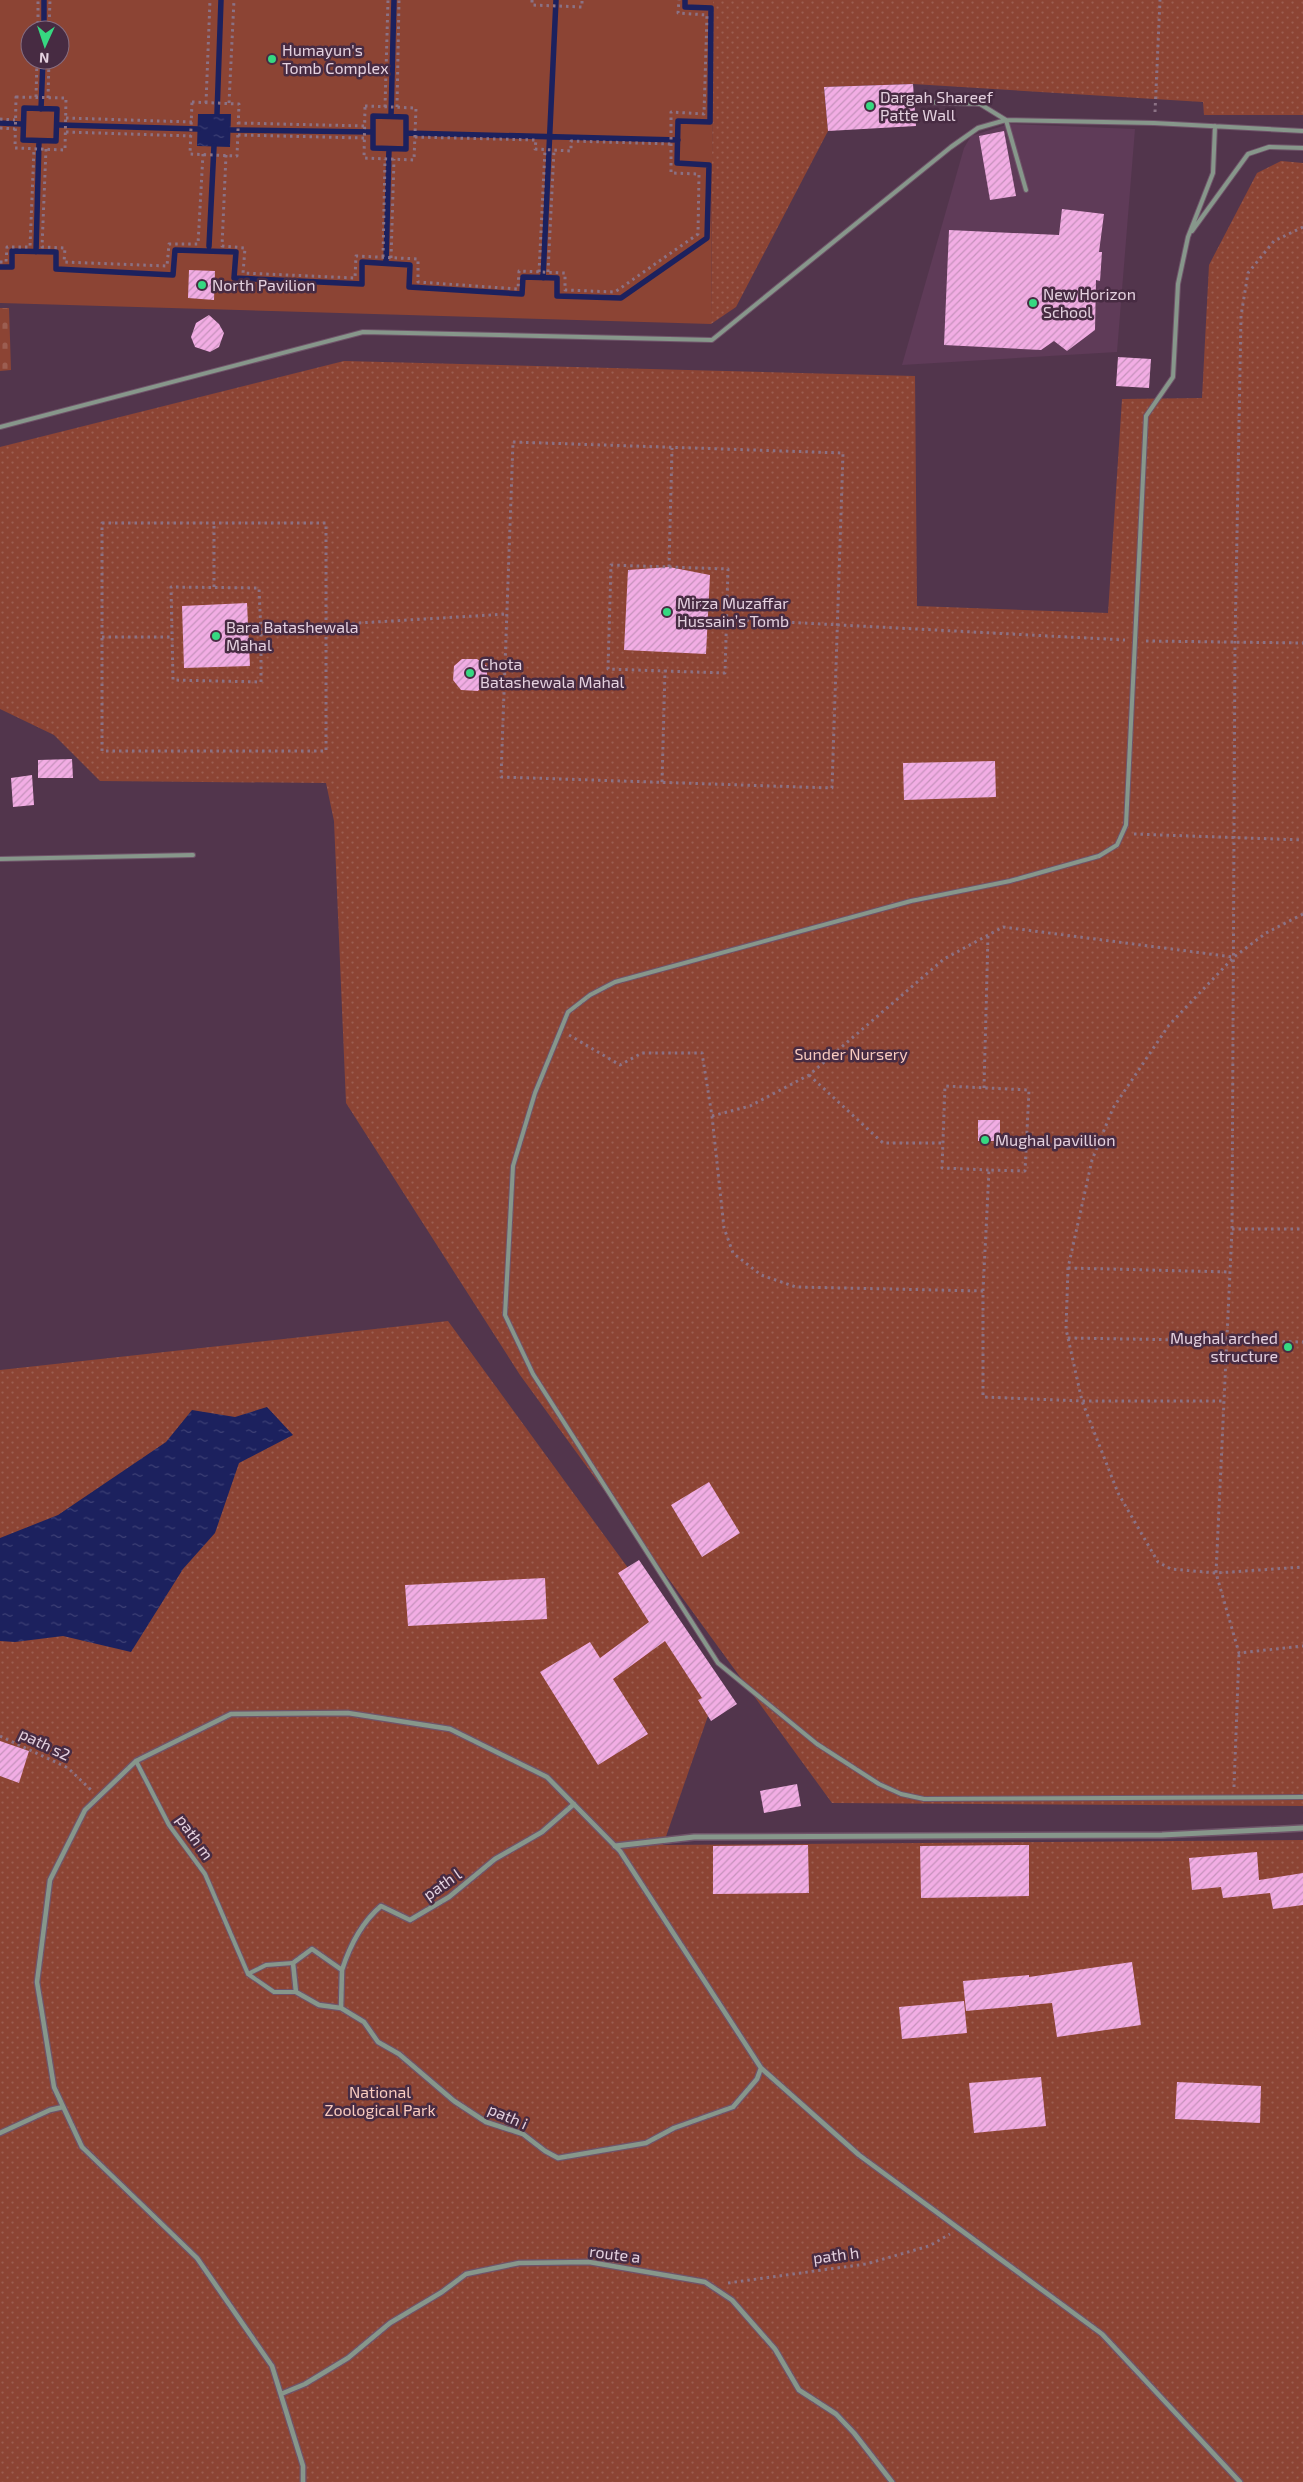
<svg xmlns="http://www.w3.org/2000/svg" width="1303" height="2482" font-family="'Exo 2',sans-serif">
	<defs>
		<pattern id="cemetery-stones" width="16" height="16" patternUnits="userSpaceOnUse" patternTransform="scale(1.25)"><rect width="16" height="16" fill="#8c4434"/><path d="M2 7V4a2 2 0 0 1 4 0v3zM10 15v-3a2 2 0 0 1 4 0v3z" fill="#9c5e51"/></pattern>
		<pattern id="park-dots" width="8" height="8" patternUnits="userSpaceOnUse" patternTransform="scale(1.25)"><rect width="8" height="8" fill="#8c4434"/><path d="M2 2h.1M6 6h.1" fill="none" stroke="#9c5e51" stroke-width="1.8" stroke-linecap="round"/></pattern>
		<pattern id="water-ripples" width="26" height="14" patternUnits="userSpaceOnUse" patternTransform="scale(1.25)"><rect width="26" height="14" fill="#1c215e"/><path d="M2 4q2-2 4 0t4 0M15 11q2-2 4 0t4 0" fill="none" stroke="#3d4075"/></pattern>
		<pattern id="building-hatch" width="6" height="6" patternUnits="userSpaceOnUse" patternTransform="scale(1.25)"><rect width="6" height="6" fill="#f2ade4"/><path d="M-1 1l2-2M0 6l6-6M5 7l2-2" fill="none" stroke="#c692bc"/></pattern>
	</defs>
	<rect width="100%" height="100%" fill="#52354c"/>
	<path fill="#5f3b58" d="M1009,124L1135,129L1117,352L902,365L964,148L971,136Z"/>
	<path fill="url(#cemetery-stones)" d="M0,308H9L11,370L0,371Z"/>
	<path fill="url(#park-dots)" d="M713,0H1303V115H1204L1203,102L913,84L824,87L828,131L736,307L711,324Z
		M1281,161L1303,163V1806L832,1803L520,1375L346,1103L334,821L326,783L100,781L54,735L0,709V447L344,361L915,376L917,606L1108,613L1122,399L1202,398L1209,265L1257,173Z
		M448,1321L717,1690L663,1845L1303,1840V2482H0V1370Z"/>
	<path fill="#8c4434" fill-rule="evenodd" d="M0,0H713L711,324L0,303ZM30,30H60V60H30Z"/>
	<path fill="url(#water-ripples)" d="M198,114H231L230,147L197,146Z
		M267,1407L293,1435L239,1463L215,1533L183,1569L131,1652L63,1636L15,1642L0,1641V1538L58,1515L166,1442L192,1410L235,1417Z"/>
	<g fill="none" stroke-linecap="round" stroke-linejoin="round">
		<path stroke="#1c215e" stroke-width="5.5" d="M44,30V0
			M24,108L57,109L56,141L23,140Z
			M41,109L43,60
			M217,114L221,0
			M373,116L406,117V149L373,148Z
			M391,116L394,0
			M0,123L21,124
			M60,125L198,129
			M231,130L373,132
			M406,133L678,140
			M209,246L214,146
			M36,252L39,141
			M386,263L389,149
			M0,267H12V251L56,252V269L173,275L175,250L236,252L234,278L362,284V262L410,265L409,287L522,294L523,277L557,278V296L621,298L707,238L709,165L677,163L678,121L710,122L711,8L685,7V0
			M543,278L556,0"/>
	</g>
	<path fill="url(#building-hatch)" d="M913,84L916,126L828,131L824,87Z
		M1004,131L1016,196L990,200L979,136Z
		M1062,209L1104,214L1099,252H1102L1100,281L1096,280L1095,330L1067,351L1054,341L1041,350L944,345L949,230L1059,235Z
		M189,270L215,271L214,300L188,298Z
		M209,315L219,324L224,333L219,347L210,352L195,347L191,337L196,323Z
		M1118,357L1151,359L1149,388L1116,386Z
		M669,567L710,575L706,654L624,650L628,570Z
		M247,603L250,666L184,668L182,606Z
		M462,659H477L487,666V681L478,691L461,690L453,680L454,666Z
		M72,759L73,778H38V760Z
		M995,761L996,797L904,800L903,763Z
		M32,775L34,805L13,807L11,778Z
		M978,1120H1000V1141H978Z
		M709,1482L740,1533L702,1557L671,1505Z
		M639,1560L737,1704L711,1721L698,1700L702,1698L665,1641L613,1679L648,1734L598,1765L540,1672L590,1642L600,1658L649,1622L618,1573Z
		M545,1578L547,1619L408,1626L405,1585Z
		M0,1741L29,1751L19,1783L0,1776Z
		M797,1784L801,1806L764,1813L760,1791Z
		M808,1845L809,1893L713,1894V1846Z
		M1029,1845V1896L921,1898L920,1846Z
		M1257,1852L1259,1880L1303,1873V1905L1273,1909L1270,1893L1223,1898L1221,1887L1192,1890L1189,1858Z
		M1132,1962L1141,2025L1057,2037L1052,2003L966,2011L963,1981L1029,1975V1977Z
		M964,2001L967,2033L902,2039L899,2007Z
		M1041,2077L1046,2126L974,2133L969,2083Z
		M1177,2082L1261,2086L1260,2123L1175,2119Z"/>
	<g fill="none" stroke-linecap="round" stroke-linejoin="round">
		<g stroke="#6f5469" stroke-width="6">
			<path id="service" d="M923,102L980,104L1006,120L1026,190
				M1215,126L1213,173L1188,237L1178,284L1173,377L1146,416L1126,825L1117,845L1099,856L1010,881L911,901L615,982L590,995L568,1012L535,1093L513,1166L505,1315L533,1374L718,1663L817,1744L879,1784L901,1794L924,1799L1303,1797
				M1192,231L1248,154L1269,147L1303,148
				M0,427L363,332L712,340L951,147L978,128L1006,120L1154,123L1303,131
				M0,859L193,855
				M136,1761L169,1825L205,1874L248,1974L274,1992H296
				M248,1974L266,1965L293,1963"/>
		</g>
		<g stroke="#6f5469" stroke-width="7">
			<path id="pedestrian" d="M342,1970C350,1945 361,1923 381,1906L410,1920L449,1897L495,1859L542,1832L574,1804
				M341,2008L319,2005L296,1992L293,1963L312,1949L342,1970L341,2008L364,2022L378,2042L399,2054L454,2101L486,2122L523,2134L545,2151L558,2158L646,2143L674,2128L733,2107L757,2079L761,2068
				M0,2133L50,2110L63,2107
				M281,2394L305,2384L348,2358L390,2323L442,2292L466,2274L519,2263L589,2262L705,2282L732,2300L775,2349L799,2390L836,2414L854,2433L892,2482
				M303,2482V2466L272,2366L197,2258L82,2147L54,2087L37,1982L50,1880L85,1810L136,1761L231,1714L348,1713L450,1729L547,1777L620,1851L761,2068L859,2155L1102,2334L1240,2482"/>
		</g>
		<g stroke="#6f5469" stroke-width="8">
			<path id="minor" d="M615,1846L694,1837L1162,1835L1303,1828"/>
		</g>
		<path stroke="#8b7285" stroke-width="3" stroke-dasharray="2.5 4" stroke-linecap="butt" d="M532,0V5L582,7V0
			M38,30V0
			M49,30L50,0
			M16,97L66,98L65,150L15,148Z
			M36,97L37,60
			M48,98L49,60
			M192,102L239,104L237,156L190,154Z
			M206,103L210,0
			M229,103L234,0
			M365,106L416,108L414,160L364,158Z
			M385,107L388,0
			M397,107L399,0
			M1155,112L1160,0
			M66,118L192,122
			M0,119L15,120
			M238,123L365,126
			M0,128L15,129
			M66,132L191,136
			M238,135L364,138
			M415,137L536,140L535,149L571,151V141L671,144
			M46,149L42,247L65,248L64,262L167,266L169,244H198L203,154
			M226,155L222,246L245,248L243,273L355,278L356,256L418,259V282L518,289L519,271L565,273V290L615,292L698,234L699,174L671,173V112L704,114L707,15L678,13L679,0
			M1303,227L1274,241L1248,273L1241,316L1235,642L1232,1229L1216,1573L1239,1653L1303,1646
			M383,257L385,159
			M391,258L394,159
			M0,262H6L7,247H30L34,149
			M539,272L545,150
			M548,272L554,150
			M513,442L843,453L832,788L501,777Z
			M102,523H326V751H102Z
			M669,567L672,448
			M214,587V523
			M727,619L1125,640
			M261,634V682L173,680L171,587L259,588L261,634L326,625L507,614
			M102,637H172
			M1146,641L1303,643
			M662,782L665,671L725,673L728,569L611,565L608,669L665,671
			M1134,834L1303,840
			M1303,914L1266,933L1234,957L1169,1025L1113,1108L1092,1160L1068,1268L1066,1329L1082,1401L1118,1493L1158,1562L1171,1569L1216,1573L1303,1567
			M569,1035L620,1065L642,1053H702L712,1116L724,1228L733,1253L761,1275L796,1287L983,1291V1397L1082,1401H1224
			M809,1075L883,1143H943
			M984,1088L988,935
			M712,1116L750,1106L809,1075L944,959L1003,927L1233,957
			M1026,1142L1099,1143
			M1232,1229H1303
			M1068,1268L1230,1272
			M983,1291L989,1170L1025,1171L1029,1090L945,1086L942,1168L989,1170
			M1068,1338L1303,1342
			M0,1736L68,1768L91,1790
			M1234,1787L1239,1653
			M728,2283L866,2264L929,2246L950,2234"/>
		<use href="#service" stroke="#87978b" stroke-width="4"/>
		<use href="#pedestrian" stroke="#87978b" stroke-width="4.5"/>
		<use href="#minor" stroke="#87978b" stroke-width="5"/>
	</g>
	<g fill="#36d881" stroke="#472b42" stroke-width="2">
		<circle cx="272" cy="59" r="5"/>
		<circle cx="870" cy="106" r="5"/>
		<circle cx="202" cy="285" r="5"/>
		<circle cx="1033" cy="303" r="5"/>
		<circle cx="667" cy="612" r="5"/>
		<circle cx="216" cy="636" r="5"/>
		<circle cx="470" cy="673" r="5"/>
		<circle cx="985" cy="1140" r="5"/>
		<circle cx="1288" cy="1347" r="5"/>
	</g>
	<g text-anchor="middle" stroke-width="5" stroke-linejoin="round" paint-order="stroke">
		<g font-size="16" fill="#e4d1df" stroke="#472b42" text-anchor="start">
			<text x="282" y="56">Humayun's<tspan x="282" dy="18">Tomb Complex</tspan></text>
			<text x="880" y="103">Dargah Shareef<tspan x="880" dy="18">Patte Wall</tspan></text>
			<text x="212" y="291">North Pavilion</text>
			<text x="1043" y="300">New Horizon<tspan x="1043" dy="18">School</tspan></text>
			<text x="677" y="609">Mirza Muzaffar<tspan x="677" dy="18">Hussain’s Tomb</tspan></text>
			<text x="226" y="633">Bara Batashewala<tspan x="226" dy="18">Mahal</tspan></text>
			<text x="480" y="670">Chota<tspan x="480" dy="18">Batashewala Mahal</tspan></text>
			<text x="995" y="1146">Mughal pavillion</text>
			<text x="1278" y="1344" text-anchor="end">Mughal arched<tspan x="1278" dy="18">structure</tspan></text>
		</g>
		<g font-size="16" fill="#f9cbbf" stroke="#472b42">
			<text x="851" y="1060">Sunder Nursery</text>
			<text x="380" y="2098">National<tspan x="380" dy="18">Zoological Park</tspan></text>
		</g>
		<g font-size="16" fill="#e4d1df" stroke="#472b42">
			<text transform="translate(45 1744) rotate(26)" y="6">path s2</text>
			<text transform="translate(195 1837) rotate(55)" y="6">path m</text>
			<text transform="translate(442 1884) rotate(-35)" y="6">path l</text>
			<text transform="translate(508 2116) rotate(24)" y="6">path i</text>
			<text transform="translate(615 2254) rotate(7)" y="6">route a</text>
			<text transform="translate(836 2255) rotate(-7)" y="6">path h</text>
		</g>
	</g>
	<g transform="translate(45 45) rotate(183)"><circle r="24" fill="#472b42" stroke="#866d81"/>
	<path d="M0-4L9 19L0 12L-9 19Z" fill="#36d881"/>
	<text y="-8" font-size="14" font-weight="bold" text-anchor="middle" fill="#e4d1df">N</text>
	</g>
</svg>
